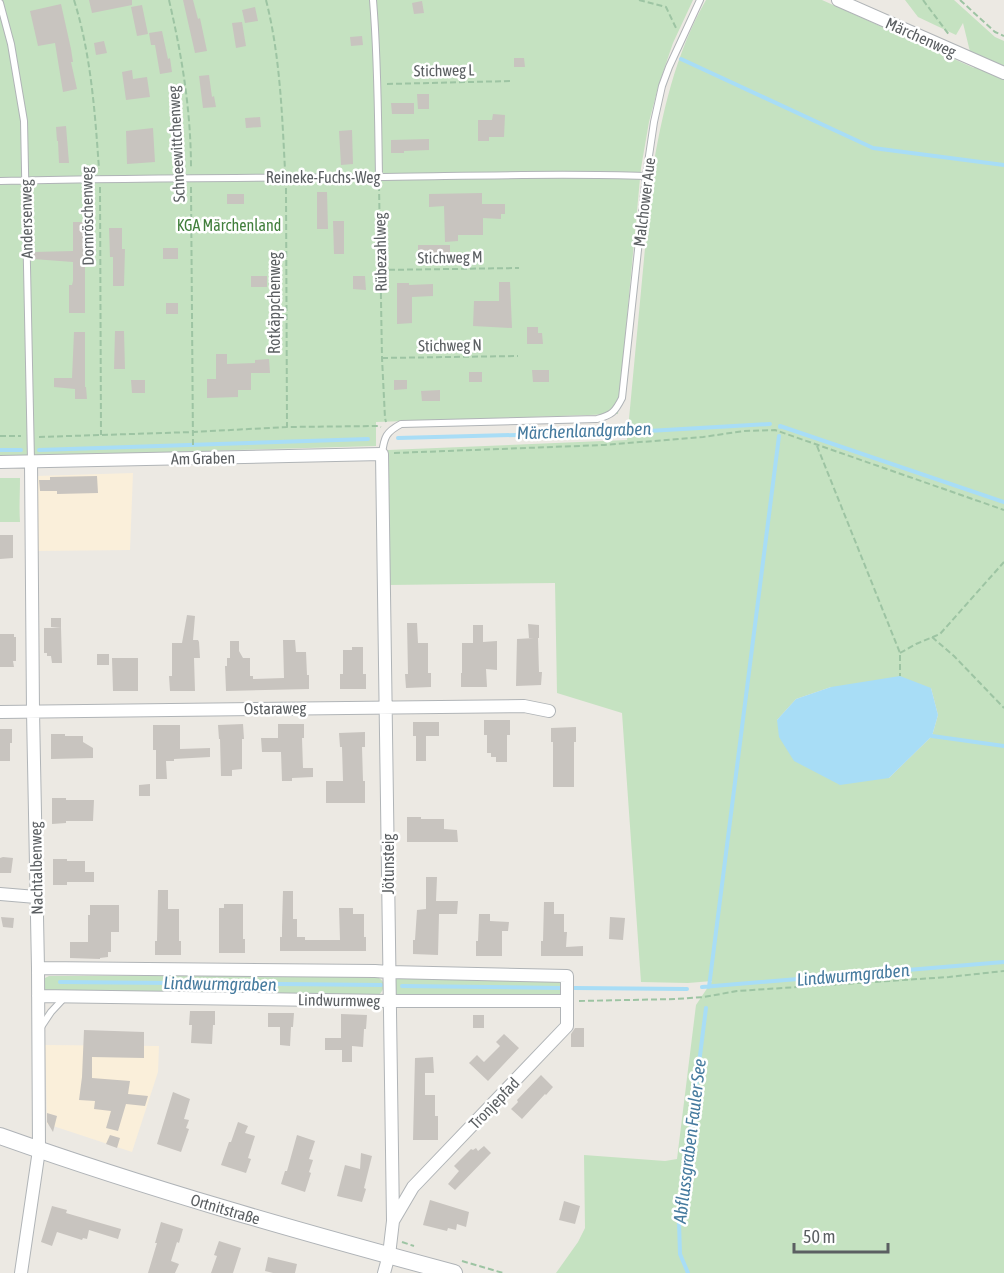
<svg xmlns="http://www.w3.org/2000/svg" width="1004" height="1273" font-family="'Asap Condensed',sans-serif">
	<rect width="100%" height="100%" fill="#ece9e3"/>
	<path fill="#faefda" d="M133,473L130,550L37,551L36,476Z
		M45,1045L159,1046L158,1072L132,1152L47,1124Z"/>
	<path fill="#c5e2c1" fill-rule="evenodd" d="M0,0H693L673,43L659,84L649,122L641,168L618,414L376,422V446L0,457Z
		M706,0H822L974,68L963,23L956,35L918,17L905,0H954L995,37L1004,41V1273H556L578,1242L585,1228L584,1155L665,1161L677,1159L696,1005L712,981L688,983L641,982L622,713L557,693L555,583L388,585V450L627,440L652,174C662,114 675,54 706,0ZM831,687L931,688L938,715L932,736L889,778L777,720L796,699Z
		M0,478H20C20,494 19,507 20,522H0Z
		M372,975C385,979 388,986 378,996L50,993L44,989L43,985L45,978L49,976Z
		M396,977L559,980L564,983L563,997L395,995Z"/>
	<path fill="#a8ddf6" d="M900,676L931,688L938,715L932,736L889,778L840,785L794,761L779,737L777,720L796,699L831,687Z"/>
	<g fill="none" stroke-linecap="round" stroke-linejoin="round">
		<path stroke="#a8ddf6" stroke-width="4" d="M681,59L873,148L1004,165
			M780,427V426L1004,502
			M398,438L631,432L770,424
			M0,450H21
			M39,450L368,439
			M932,736L1004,746
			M60,982L381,985
			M402,986L561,988
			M702,987L1004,962
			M709,987L779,436
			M574,988L687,989
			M688,1273L680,1254L679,1222L706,1008"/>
	</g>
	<path fill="#c8c4bf" d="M89,0H132V5L92,13Z
		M183,0H193L198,19L200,18L207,51L195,53Z
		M422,1L424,13L414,14L412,3Z
		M61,4L71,49L73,62H71L77,89L63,92L55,43L38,46L30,11Z
		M142,5L148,34L137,36L131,7Z
		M255,7L258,21L245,23L242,10Z
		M242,22L246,46L236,48L232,23Z
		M162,31L168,59L170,58L172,72L160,74L155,45H151L149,33Z
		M362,36L363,45L351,46L350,37Z
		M104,41L107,53L96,55L94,43Z
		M514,58H524L525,67H514Z
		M132,70L133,79L147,77L150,97L126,100L122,72Z
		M209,75L212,97L214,96L216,107L203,108L199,76Z
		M417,94H429V109H418Z
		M391,103H414V114H392Z
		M493,114L505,115L504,137H489V141H478V120H492Z
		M260,117L261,127L246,128L245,118Z
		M66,126L69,163H59L58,141H57L56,127Z
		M153,128L155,162L127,164L126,131Z
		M352,130L353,164L341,165L339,131Z
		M429,139V150L404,151V153H391V140Z
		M317,192H327L328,229H317Z
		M482,193V204H505V214H501V219L483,218V235H458V241L445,242L444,206L429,207V194Z
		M227,194H244V204H227Z
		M207,218H221L222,232H208Z
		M333,221H344V254H334Z
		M73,222H85V313H69V285H72L73,281V262L33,259V252L73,251Z
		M109,228H122V249H125L124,286H113V257H110Z
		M418,245H450V254L418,255Z
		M163,248H178V259H163Z
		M251,276H267V287H251Z
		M353,276H365L366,290L353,289Z
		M499,282H510L512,328L473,326L474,301H499Z
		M397,283H409V285L433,284V296L412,297V323L397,324Z
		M166,303H178V314H166Z
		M527,327H538V333H542L543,344H527Z
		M115,331H124L125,369H114Z
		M74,332H85V387H86L87,399H75V389L54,387V378H72Z
		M216,354H227V364L255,363V360L269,359L270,373H251V390H238V397L207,398V379H216Z
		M532,370H549V382H533Z
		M469,372H482V382H469Z
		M131,380H145V393H132Z
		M394,380H407V389L394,390Z
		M440,390V401H422L421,391Z
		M97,476L98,493L57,494V491H40L39,480H50V477Z
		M0,535H13V558L0,559Z
		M187,615L195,616L193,640H198L199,642L200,658H194L195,691H170L169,676H172V643H182Z
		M51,618H61V628L51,627Z
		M407,623H417L418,643H428V673H431V687L406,688L405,674H408Z
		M528,624L539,625V638H538L539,672H542L541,685L516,686L517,639L534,638H529Z
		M473,625H483V642L497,641V670L486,669L487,687H461V673H462V643H473Z
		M44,628H61L62,663H52L51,656H47V653H44Z
		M0,634H14V637H16V661H13L14,667H0Z
		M283,640H295L296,652H306L307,675H309V689L226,691L225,666H227V658H230V641H239V651L243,658H250V676H253V679L284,678Z
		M352,647H363V674H366V689H340V674H343V650H352Z
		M97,654H109V665H97Z
		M112,658H138V691H113Z
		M484,720H510V735H507V762H496V757H491V753H487V735H484Z
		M413,722H439V736H426V761H416V736H413Z
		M243,724L244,739H242V769L232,770V776H221L220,739H219L218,725Z
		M278,724H304V738H302L303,768H313V777L292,778V781H282L281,752H262L261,738H278Z
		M153,725H180V749L210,748V757L174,759V761H166L167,779H156V750H153Z
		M576,727V742H574V787H553V742H551V728Z
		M0,729H12V743H10V761H0Z
		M365,732V747H362L363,781H365V803H326V781H343L342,747H340L339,733Z
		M51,734H65V736H83V742L93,748V758L51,759Z
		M150,784V796H139V785Z
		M52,798H66V800H94L93,821H66V823L52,824Z
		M407,817H421V819H444V829L457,830L458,842H407Z
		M3,857L13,858L11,873H0V858Z
		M53,859H67V861H85V872H94V882H67V885H53Z
		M426,877H437L436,901H458L457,914H439L438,955L413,954V940H415L417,910L426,909Z
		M158,890H168V909H179V941H181V955H155V941H157Z
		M283,891H293V919H297V937H305V940H340L339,908H353V914H364V937H366V951H280V937H282V927Z
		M544,902H554V914H564V932H567L566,947L583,946V956H541V941H543Z
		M224,904H243V939H245V953H219V908H224Z
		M90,905H119V932H111V952H108V957L100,958V959L70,958V942H88V915H90Z
		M479,914H490V921L509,922L508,931H502V956H476V941H478Z
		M1,917L14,918L13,928L3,927Z
		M610,917L625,918L623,940L609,939Z
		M190,1011H215V1025H213L212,1044L191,1043L192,1025H189Z
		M268,1013H294L293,1027H291L290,1046L280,1045V1027H268Z
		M341,1014L367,1015L366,1029H364L363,1047L352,1046V1062H342V1050H325V1038H341Z
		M473,1015H484V1028H473Z
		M575,1028H584V1047H571V1034Z
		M84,1030L144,1032V1058L92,1057V1078L130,1081L128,1094L148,1096L145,1106L126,1104L118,1131L106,1128L111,1111L94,1109L95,1101L79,1100L82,1077Z
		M504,1034L519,1048L488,1081L469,1063L477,1055L484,1062L500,1046L496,1042Z
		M433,1057L434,1073H425V1095H435V1116H438V1140H413L415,1058Z
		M541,1075L553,1087L546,1095L545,1094L522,1119L511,1109L518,1102L517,1100Z
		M173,1092L190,1099L184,1119L189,1120L186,1128L189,1129L181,1152L157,1144Z
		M47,1113L57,1116L53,1132L47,1122Z
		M238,1122L248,1126L245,1133L255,1136L248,1158L251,1159L246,1173L221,1165L229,1142H231Z
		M110,1135L120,1138L117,1148L106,1144Z
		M297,1135L315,1141L309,1159L313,1160L309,1172L311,1173L305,1192L281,1184L285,1171H287Z
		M484,1146L491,1153L455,1190L448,1184L459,1171L454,1166L471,1149L473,1150L476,1148L478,1151Z
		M361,1153L372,1156L364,1188L366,1189L362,1202L337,1196L345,1165L360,1169Z
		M430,1200L469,1212L466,1227L457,1224L456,1230L448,1228L447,1231L423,1225Z
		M564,1201L580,1206L575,1224L559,1220Z
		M52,1206L67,1210L66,1213L121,1229L118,1239L89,1230L87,1239L83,1238L82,1240L57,1232L52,1246L41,1242Z
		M161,1222L183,1229L179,1243L177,1242L171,1261L179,1264L175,1273H148L157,1243H155Z
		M219,1241L241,1248L233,1273H211L217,1256L214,1255Z
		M268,1257L297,1264L295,1273H273L265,1271Z"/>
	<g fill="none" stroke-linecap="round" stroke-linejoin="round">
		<g stroke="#b0b4b7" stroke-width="8">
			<path id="lane" d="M373,0C378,59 378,118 379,177
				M0,3L11,44L24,121L31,461
				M0,181C126,178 252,178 378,177C467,176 557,173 646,176
				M382,454C384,437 386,432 401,424L597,419C612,415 615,412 622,398L646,176L654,122L662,86L669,67L700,0
				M41,1027L51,1012L64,998"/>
		</g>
		<g stroke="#b0b4b7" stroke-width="14">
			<path id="street" d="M838,0L1004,73
				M0,462L382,454L393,1221L389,1255L384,1273
				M0,712L524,706L549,711
				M0,894L36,897
				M38,968L375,971L389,972L567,976V1026L413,1187L393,1221
				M38,996L389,1001H567
				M21,1273L39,1150L38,968L33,711L31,462"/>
		</g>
		<g stroke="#afb3b7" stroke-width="18">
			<g id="secondary">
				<path id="s1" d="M0,1136C149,1189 301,1232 454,1273"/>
			</g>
		</g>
		<path stroke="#9dc4a3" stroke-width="2" stroke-dasharray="6 3" stroke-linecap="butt" d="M74,0C91,54 95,113 99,169
			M169,0C182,56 191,111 191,169
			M266,0C280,55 282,113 285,170
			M639,0L666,7L676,28
			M923,0L950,36
			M960,0L995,32L1004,36
			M387,84L511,81
			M379,185L382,358L385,418L386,422
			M100,187L101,435
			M191,187L193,445
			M286,188L287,427
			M380,270L519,268
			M382,358L518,356
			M0,436H21
			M39,437L193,432L287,427L378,426L381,427
			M817,446L900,653V676
			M394,453L604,445L703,437L744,431L775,430L1004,510
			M932,637L954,656L1004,708
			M900,653L916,644L940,634L1004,562
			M579,1001L675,999L704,997L737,991L949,977L1004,971
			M402,1242L414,1246
			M462,1261L503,1273"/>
		<use href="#lane" stroke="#fff" stroke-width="6"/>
		<use href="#street" stroke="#fff" stroke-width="12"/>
		<use href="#secondary" stroke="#fff" stroke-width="16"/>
	</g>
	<g text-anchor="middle" stroke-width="5" stroke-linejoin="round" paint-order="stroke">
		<g font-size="16" fill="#5b5f62" stroke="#fff">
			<text transform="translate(921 37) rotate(24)" y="6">Märchenweg</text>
			<text transform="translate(444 70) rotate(-1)" y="6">Stichweg L</text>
			<text transform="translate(176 144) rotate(-93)" y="6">Schneewittchenweg</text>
			<text x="323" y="183">Reineke-Fuchs-Weg</text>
			<text transform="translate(644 202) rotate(-83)" y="6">Malchower Aue</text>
			<text transform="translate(87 216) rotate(-91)" y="6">Dornröschenweg</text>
			<text transform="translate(26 219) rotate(-91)" y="6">Andersenweg</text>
			<text transform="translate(380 252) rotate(-91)" y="6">Rübezahlweg</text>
			<text transform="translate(450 257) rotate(-1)" y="6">Stichweg M</text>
			<text transform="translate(274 303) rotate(-90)" y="6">Rotkäppchenweg</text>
			<text transform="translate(450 345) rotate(-1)" y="6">Stichweg N</text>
			<text transform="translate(203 458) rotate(-1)" y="6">Am Graben</text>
			<text transform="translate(275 708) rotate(-1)" y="6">Ostaraweg</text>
			<text transform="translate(388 864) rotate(-90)" y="6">Jötunsteig</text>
			<text transform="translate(36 868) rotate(-91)" y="6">Nachtalbenweg</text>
			<text transform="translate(339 1000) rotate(1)" y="6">Lindwurmweg</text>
			<text transform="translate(494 1103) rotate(-46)" y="6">Tronjepfad</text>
			<text dy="6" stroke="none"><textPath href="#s1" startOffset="237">Ortnitstraße</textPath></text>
		</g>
		<g font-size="16" fill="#417f3c" stroke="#fff">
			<text x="229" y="231">KGA Märchenland</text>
		</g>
		<g font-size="18" font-style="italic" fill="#457a9e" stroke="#fff">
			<text transform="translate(584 431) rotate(-2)" y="6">Märchenlandgraben</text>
			<text transform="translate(853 975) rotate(-5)" y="6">Lindwurmgraben</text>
			<text transform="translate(220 984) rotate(1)" y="6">Lindwurmgraben</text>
			<text transform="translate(690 1141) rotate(-83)" y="6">Abflussgraben Fauler See</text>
		</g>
	</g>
	<path d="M794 1243v9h94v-9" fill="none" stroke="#5b5f62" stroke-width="3"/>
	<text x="803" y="1243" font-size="18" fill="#5b5f62" stroke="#ffffff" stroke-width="4.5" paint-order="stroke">50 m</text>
</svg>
